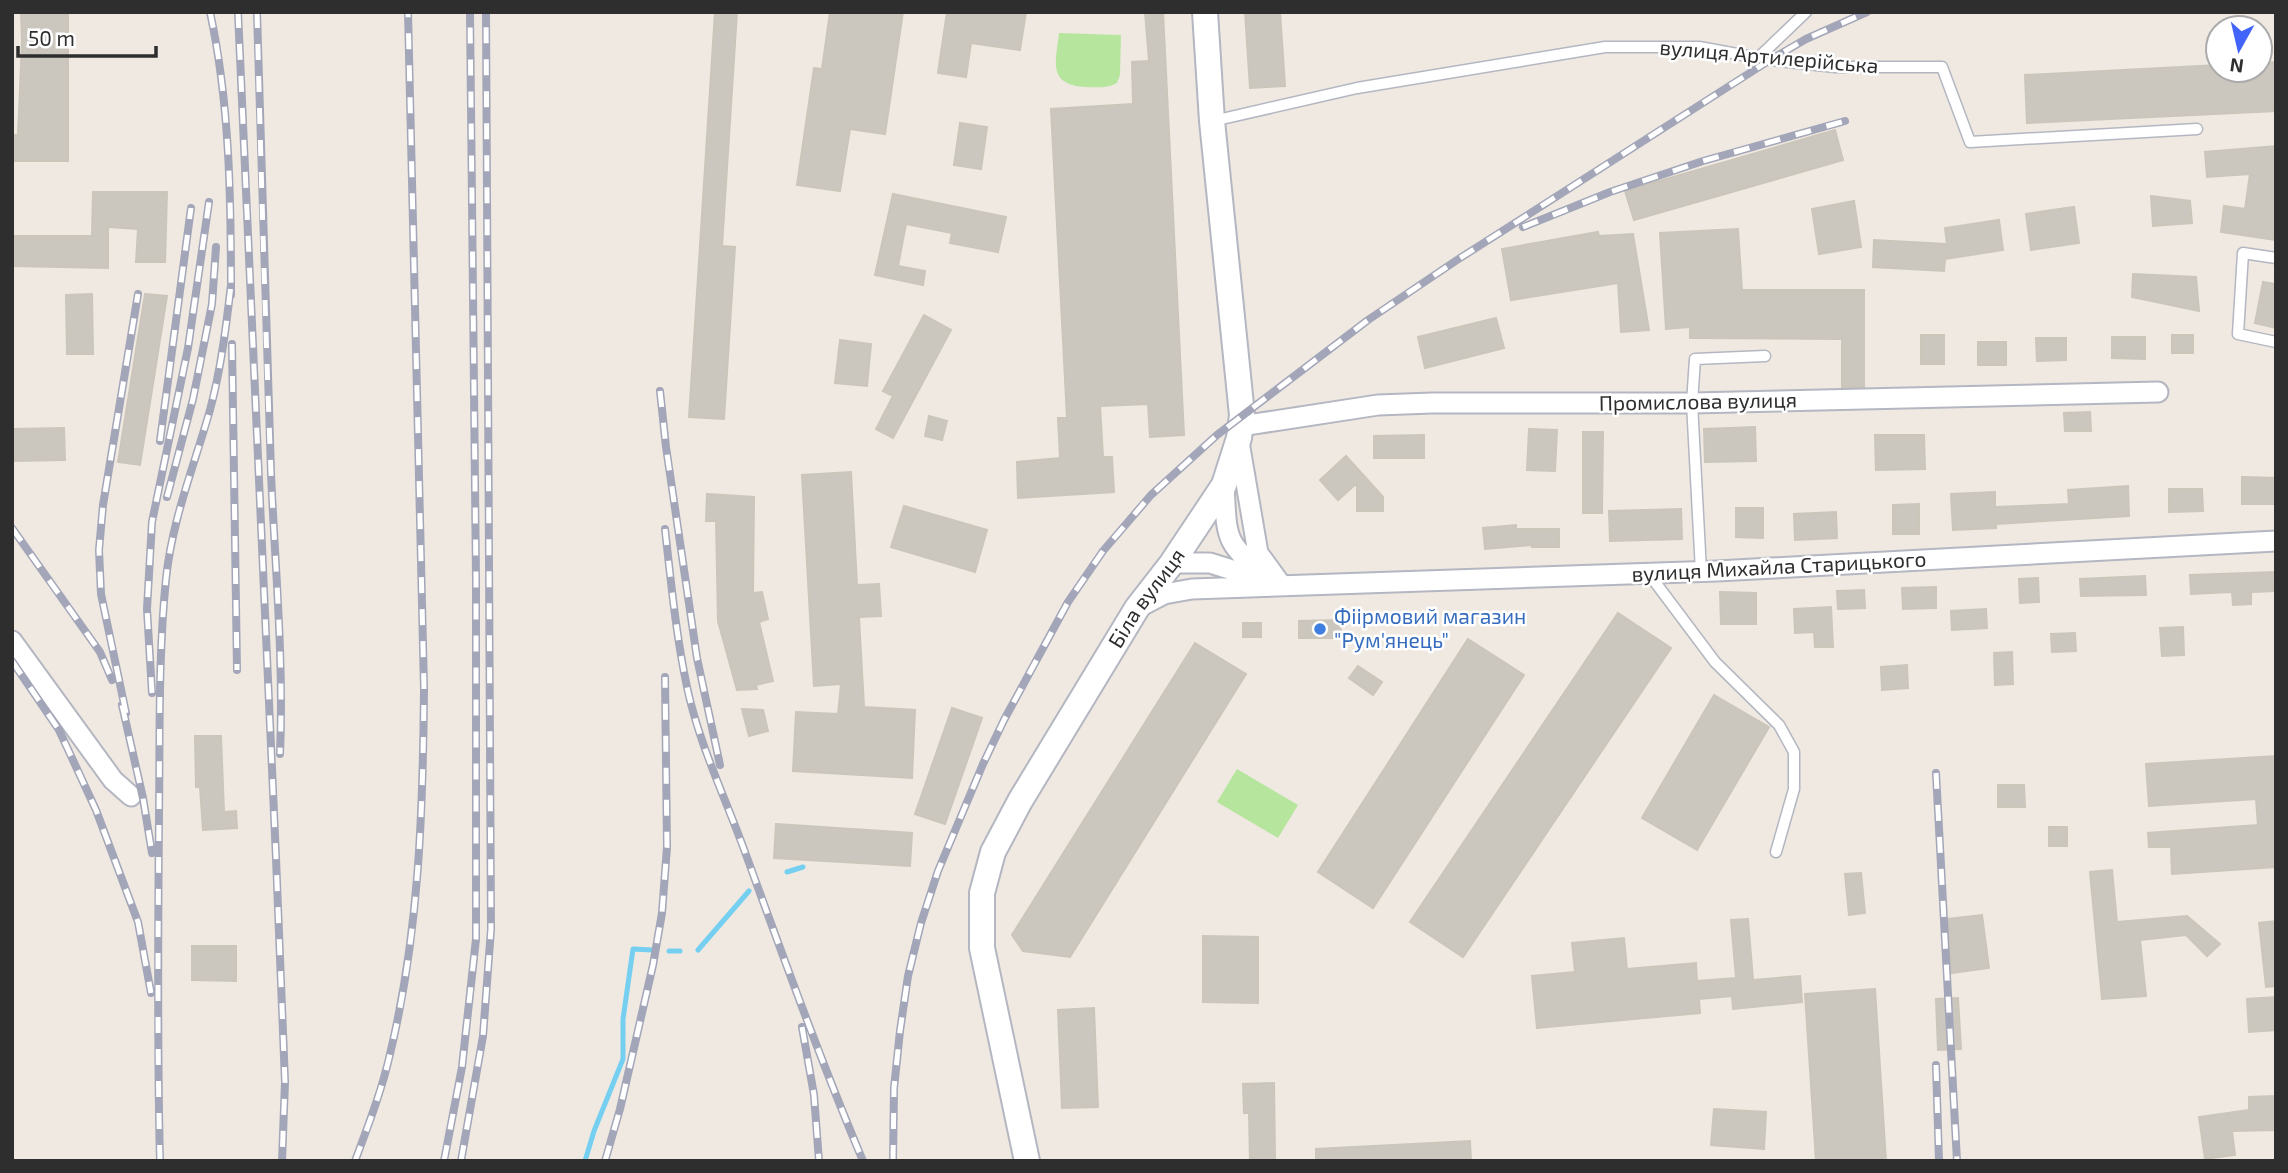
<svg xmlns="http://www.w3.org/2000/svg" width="2288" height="1173" font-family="'Exo 2',sans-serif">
	<rect width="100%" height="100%" fill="#efe9e1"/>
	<path fill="#b6e59e" d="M1059,33L1121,35L1120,75L1117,83C1106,89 1096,87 1084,87C1047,84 1056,61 1059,33Z
		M1237,769L1298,805L1278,838L1217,802Z"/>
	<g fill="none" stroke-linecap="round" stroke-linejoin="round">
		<path stroke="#75cff0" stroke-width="5" d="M787,872L803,867
			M698,950L749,891
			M669,951H680
			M585,1161L594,1131L623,1059V1019L633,949L652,950"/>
	</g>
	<path fill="#cbc7bf" stroke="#cbc5ba" stroke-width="2" d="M21,12H68V161H12V135H18L22,41Z
		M715,12H737L722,246L735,247L724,419L689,417Z
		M830,12H903L885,134L850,129L840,191L797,185L814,68L822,69Z
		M947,12H1026L1020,50L971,43L966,77L938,73Z
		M1145,12H1163L1184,435L1150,437L1148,404L1100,406L1103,457H1112L1114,492L1018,498L1017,462L1060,458L1058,418H1067L1051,109L1133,104L1132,62L1149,61Z
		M1245,12H1280L1285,86L1250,88Z
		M2276,62V111L2027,123L2025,75L2218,65V70H2260V63Z
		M960,123L987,127L981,169L954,165Z
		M1835,130L1843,160L1634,220L1625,191Z
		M2276,146V240L2221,232L2224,206L2245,209L2250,174L2207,177L2205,152Z
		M93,192H167L165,262H136L138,229L108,227V268L12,266V236H92Z
		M893,194L1006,217L998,252L950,243L952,233L906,224L898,266L925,271L923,285L875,275Z
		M2151,196L2190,201L2192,223L2153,226Z
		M1854,201L1861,247L1819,254L1812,209Z
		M2074,207L2079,243L2031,250L2026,214Z
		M1999,220L2003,250L1945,259L1944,271L1873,267L1874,240L1947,244L1945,228Z
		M1738,229L1742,290H1864V387H1842V339L1690,338V327L1666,329L1660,233Z
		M1598,232L1599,236L1633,234L1649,330L1621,332L1618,283L1511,300L1502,249Z
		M2133,274L2196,277L2199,311L2132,297Z
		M2263,282L2276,284V328L2255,323Z
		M92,294L93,354H67L66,295Z
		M145,294L167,296L140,465L118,462Z
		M924,315L951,330L893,438L876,429L893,396L883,391Z
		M1496,318L1504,348L1425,368L1418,337Z
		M1921,335H1944V364H1921Z
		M2172,335H2193V353H2172Z
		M2112,337H2145V359L2112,358Z
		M2036,338H2066V360L2037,361Z
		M840,340L871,344L867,386L835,383Z
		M1978,342H2006V365H1978Z
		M2090,412L2091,431H2065L2064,413Z
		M929,416L947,421L942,440L925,436Z
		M1755,427L1756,461L1705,462L1704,429Z
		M64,428L65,460L12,461V429Z
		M1529,429L1557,430L1555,471L1527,470Z
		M1583,432H1603L1602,513H1583Z
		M1424,435V458H1374V436Z
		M1875,435H1924L1925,469L1876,470Z
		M1346,456L1383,497V511H1357V483L1338,500L1320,480Z
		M851,472L857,585L879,584L881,616L859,617L864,707L915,710L912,778L793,771L796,712L838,714L841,684L814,686L802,475Z
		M2242,477L2276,478V504H2242Z
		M2128,486L2129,516L1996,524V528L1953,530L1951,494L1995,492V507L2069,504L2068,490Z
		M2169,489H2202L2203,511L2169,512Z
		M707,494L754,497L753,593L762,592L768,619L759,622L773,681L756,685L757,689L737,690L718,621L716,521H706Z
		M1919,504V534H1893V505Z
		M904,506L987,530L975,572L891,547Z
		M1736,508H1763V538L1736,537Z
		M1681,509L1682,539L1610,541L1609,511Z
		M1836,512L1837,538L1795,540L1794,514Z
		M1516,525V529H1559V547H1532V545L1485,549L1483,528Z
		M2276,572V591L2251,592V604L2233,605L2232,592L2191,594L2190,575Z
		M2145,576L2146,595L2081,596L2080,579Z
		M2038,578L2039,602L2020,603L2019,579Z
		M1936,587V608L1903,609L1902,588Z
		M1864,590L1865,608L1838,609L1837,591Z
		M1720,592L1756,593V624H1721Z
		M1831,607L1833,647H1815L1814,632L1795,633L1794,609Z
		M1986,609L1987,628L1952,630L1951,611Z
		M1618,613L1671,648L1463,957L1410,922Z
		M1340,620L1341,638H1299V621Z
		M1243,623H1261V637H1243Z
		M2183,627L2184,655L2162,656L2160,628Z
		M2075,633L2076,651L2052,652L2051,634Z
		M1468,639L1524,675L1373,908L1318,872Z
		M1195,643L1246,674L1070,957L1023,951L1012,935Z
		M2012,652L2013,684L1995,685L1994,653Z
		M1907,665L1908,688L1882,690L1881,667Z
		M1358,666L1382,682L1373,695L1349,678Z
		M1714,695L1769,727L1697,850L1642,818Z
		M952,708L982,718L945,824L915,814Z
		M742,709L763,710L768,731L749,736Z
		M195,736H221L224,812L236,811L237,828L203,830L200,787H196Z
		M2276,756V867L2172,874L2171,847H2149L2148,833L2258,825L2256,799L2149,806L2146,764Z
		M1998,785H2024L2025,807H1998Z
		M776,824L912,833L910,866L774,858Z
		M2049,827H2067V846H2049Z
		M2112,870L2117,922L2187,916L2220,944L2207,956L2186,935L2140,940L2146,996L2102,999L2090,872Z
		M1861,873L1865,913L1849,915L1845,874Z
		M1982,915L1989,968L1951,973L1948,919Z
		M1748,919L1753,980L1800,976L1802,1002L1733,1009L1732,996L1699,999L1700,1013L1537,1028L1532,976L1575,972L1572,943L1624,938L1627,969L1696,963L1697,981L1736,978L1731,920Z
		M2276,921V986L2266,987L2259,923Z
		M1203,936L1258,937V1003L1203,1002Z
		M192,946H236V981L192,980Z
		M1875,989L1886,1161H1816L1805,994Z
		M2276,997V1030L2249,1032L2247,999Z
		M1958,998L1961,1049L1938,1050L1936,999Z
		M1094,1008L1098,1107L1062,1108L1058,1010Z
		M1274,1083L1275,1161H1250L1249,1113H1244L1243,1084Z
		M2276,1096V1130L2232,1131L2235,1155L2205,1159L2199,1117L2249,1110V1097Z
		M1714,1109L1766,1112L1764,1149L1711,1145Z
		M1470,1141L1471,1161H1316V1149Z"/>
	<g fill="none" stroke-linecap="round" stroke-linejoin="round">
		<g stroke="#b4b7c1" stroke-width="13">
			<path id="service" d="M1758,58L1806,12
				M1213,121L1357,88L1605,47H1699L1770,60L1835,67H1942L1970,142L2197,129
				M2276,258L2243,253L2238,334L2276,342
				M1701,571L1692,403L1695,359L1765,356
				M1649,574L1715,662L1779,725L1794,752V789L1776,852"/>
		</g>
		<g stroke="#b4b7c1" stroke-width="23">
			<path id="minor" d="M1241,426L1378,405L1432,403H1692L2158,392
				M1239,442L1258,553L1282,586
				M1224,485C1227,536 1223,544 1267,575
				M1172,563H1210L1261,579
				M1141,606L1164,594L1192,589L1717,571L2276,541
				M12,641L113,780L131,796"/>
		</g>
		<g stroke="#b4b7c1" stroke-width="28">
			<g id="tertiary">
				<path id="s1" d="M1027,1161L982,948V893L993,852L1020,801L1137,608L1172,563L1224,485L1239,438L1242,415L1212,121L1205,12"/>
			</g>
		</g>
		<use href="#service" stroke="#fff" stroke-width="10"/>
		<use href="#minor" stroke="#fff" stroke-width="19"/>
		<use href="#tertiary" stroke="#fff" stroke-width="24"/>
		<g stroke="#a3a6b8" stroke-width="8">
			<path id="rail" d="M210,12C230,104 231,201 231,295
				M238,12L276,858L285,1082L282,1161
				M257,12C261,166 265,320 271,473C275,567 284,660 280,754
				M1523,227L1610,192L1703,161L1845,121
				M232,344L237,670
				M660,391L666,447L697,658L720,765
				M160,441L191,208
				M167,497L193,399L212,304L216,247
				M12,528L100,652L112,680
				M665,529C671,582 676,635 687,687C699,744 725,797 745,852C783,956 820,1059 863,1161
				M12,661L59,730L96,810L138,922L151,993
				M152,693L147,609L152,522L188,348L209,202
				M122,705L143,798L152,853
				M126,713L101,594L99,550L103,505L138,294
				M1936,773L1957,1161
				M802,1027L814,1095L819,1161
				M1936,1065L1939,1161
				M160,1161C157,1046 158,931 159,817C160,738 158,657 166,579C172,520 194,466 210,410C221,369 226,327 231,285
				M355,1161C368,1126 382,1090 390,1054C419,934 423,811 424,688L408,12
				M444,1161L462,1067L476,939V579L470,12
				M461,1161L483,1036L491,929L486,12
				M605,1161L620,1109L653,965L662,913L667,847L665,677
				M893,1161L894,1088L900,1031L908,976L921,923L938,871L983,764L1004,720L1068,602L1103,551L1151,495L1217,435L1368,320L1457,260L1770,60L1806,39L1867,12"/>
		</g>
		<use href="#rail" stroke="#fff" stroke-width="5" stroke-dasharray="16" stroke-linecap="butt"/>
	</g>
	<circle fill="#3f7fe0" stroke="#fff" stroke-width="2.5" cx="1320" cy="629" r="7"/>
	<g text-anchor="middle" stroke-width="5" stroke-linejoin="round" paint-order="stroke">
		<g font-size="21" fill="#2e2e2e" stroke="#fff">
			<text transform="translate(1769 57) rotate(5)" y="7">вулиця Артилерійська</text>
			<text transform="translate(1698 402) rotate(-1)" y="7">Промислова вулиця</text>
			<text transform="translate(1779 567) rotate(-3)" y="7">вулиця Михайла Старицького</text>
			<text dy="7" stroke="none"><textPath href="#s1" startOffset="612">Біла вулиця</textPath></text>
		</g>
		<g font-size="21" fill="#366cbe" stroke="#fff" text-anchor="start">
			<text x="1334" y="624">Фіірмовий магазин<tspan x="1334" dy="24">"Рум'янець"</tspan></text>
		</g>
	</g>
	<rect width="2288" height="1173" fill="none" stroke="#2e2e2e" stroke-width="28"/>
	<g transform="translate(2239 49) rotate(188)"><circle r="33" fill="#ffffff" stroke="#ababab" stroke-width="2"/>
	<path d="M0-5L12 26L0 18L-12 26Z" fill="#4264fb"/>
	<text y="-10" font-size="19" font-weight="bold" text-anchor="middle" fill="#2e2e2e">N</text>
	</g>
	<path d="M18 46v10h138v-10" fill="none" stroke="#2e2e2e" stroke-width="3.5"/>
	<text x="28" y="46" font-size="21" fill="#2e2e2e" stroke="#ffffff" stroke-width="5" paint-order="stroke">50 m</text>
</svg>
